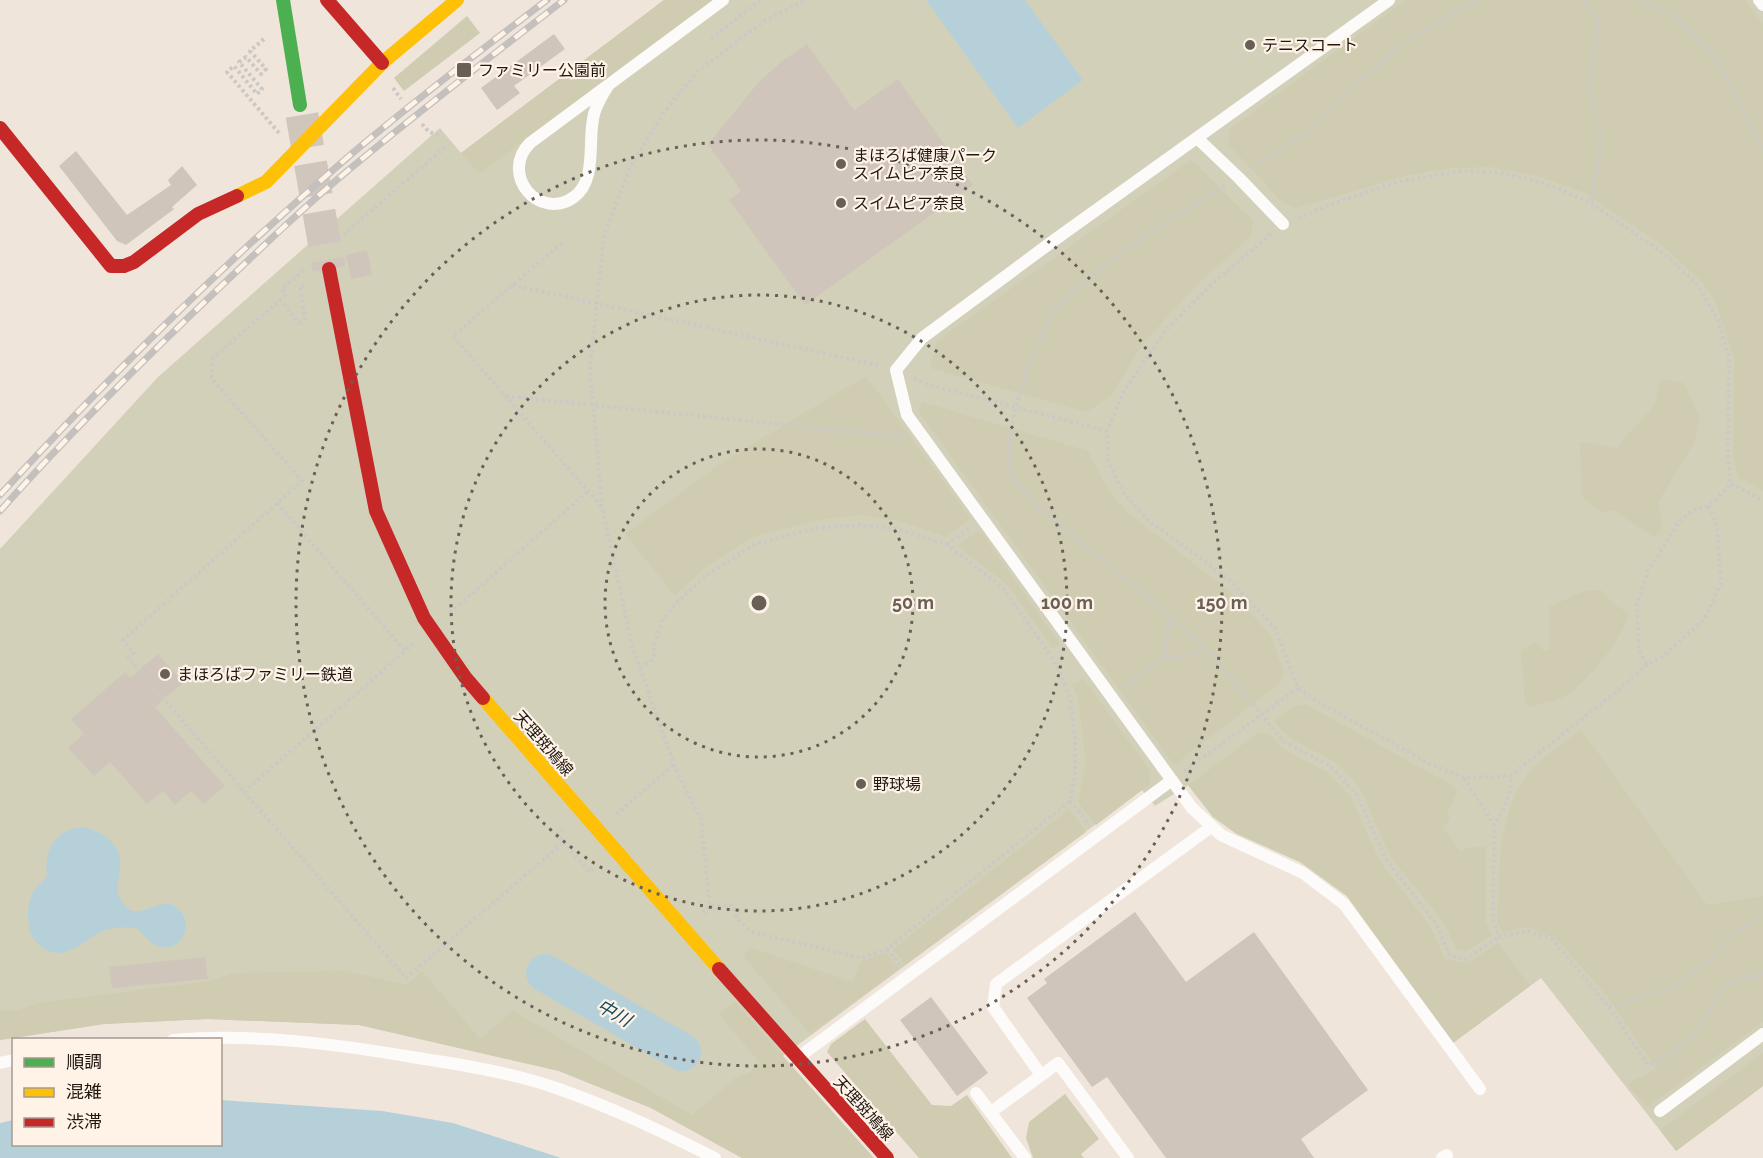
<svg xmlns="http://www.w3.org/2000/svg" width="1763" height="1158" font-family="Raleway,'Noto Sans JP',sans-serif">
	<rect width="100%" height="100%" fill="#efe5da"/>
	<path fill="#d3d0ba" d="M664,0H1763V1086L1676,1151L1541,978L1453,1043L1347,896L1300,862L1237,834L1213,817L1188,785L1155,806L1142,790L783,1056L742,1158L651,1108L559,1071L359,1025L208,1019L104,1024L0,1040V549L158,377L440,128L461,153Z"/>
	<path fill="#cfccb2" d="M664,0H713L479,174L461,153Z
		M1406,0H1745L1763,24V491L1739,478L1733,457L1734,358L1715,301L1702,282L1662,245L1585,193L1537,176L1490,167L1451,168L1409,175L1296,208L1282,202L1228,144L1231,128Z
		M467,16L480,33L404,91L394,78Z
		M1191,160L1253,220L1251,236L1202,280L1145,341L1110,396L1087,412L930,368L937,341Z
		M866,376L970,518L968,520L946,537L901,521L859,515L817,520L753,537L705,567L675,596L625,534L724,461Z
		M1661,379L1684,383L1700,419L1694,443L1658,502L1663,528L1654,537L1613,510L1603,513L1582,497L1580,442L1616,448L1654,406Z
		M922,402L1088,451L1108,490L1129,514L1231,592L1271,635L1284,674L1278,685L1174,765L918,411Z
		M981,532L1060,644L1052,648L1007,584L957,546L975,533Z
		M1601,590L1613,604L1629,613C1624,637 1588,681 1567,695C1557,701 1542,703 1531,707L1525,702L1521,651L1534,643L1545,651L1550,648L1549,607L1584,591Z
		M1084,679L1150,771V784L1096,825L1078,802L1086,761L1078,698L1072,685Z
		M1307,705L1450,784L1458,791L1447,814L1450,818L1443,828L1460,851L1468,848L1486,846V922L1492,935L1466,951L1456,948C1451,938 1447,928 1441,919C1425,897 1405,878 1390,854C1375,830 1370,800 1351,777C1329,750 1291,749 1275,721L1294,706Z
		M1581,729L1707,905L1763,896V1022L1647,1107L1627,1084L1656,1069L1608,997L1556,939L1528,927L1502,932L1497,921C1500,870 1496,807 1534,767C1548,753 1566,742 1581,729Z
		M1260,732L1270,734L1283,749L1327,772L1351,797L1379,860L1430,926L1445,959L1467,963L1498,943L1530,986L1453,1043L1347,896L1300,862L1237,834L1213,817L1188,785Z
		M1069,809L1086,832L905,965L893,949Z
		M752,948L852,982L862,961L886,953L899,969L810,1034L742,955Z
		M347,971L406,985L422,971L480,1039L513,1011L692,1115L735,1078L750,1072L760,1063L718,1014L734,1001L874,1158H742L651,1108L559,1071L359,1025L208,1019L104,1024L0,1040V1011L18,1010L38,1003L210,981L234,973Z
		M865,1019L932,1105L951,1106L967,1095L1012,1158H919L827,1052L831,1044Z
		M1763,1053V1086L1676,1151L1660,1130Z
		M1065,1094L1099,1139L1081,1154L1084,1158H1033L1026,1138L1029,1122Z"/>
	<path fill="#b6d0d9" d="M926,0H1025L1083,80L1018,128Z
		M83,827C103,831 122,844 120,867C119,880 114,889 122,902C138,928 165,887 182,913C193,929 179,954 158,946C150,943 143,935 137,928C126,927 116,927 105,930C86,938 64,964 43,948C38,944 33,940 31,934C26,921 27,901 35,889C39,884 44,881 47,875C43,850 56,829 83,827Z
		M221,1100L382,1111L453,1123L561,1158H0V1123L13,1120L14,1144H220Z"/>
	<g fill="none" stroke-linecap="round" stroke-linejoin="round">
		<path stroke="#b6d0d9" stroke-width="38" d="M545,973L682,1052"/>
	</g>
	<path fill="#cfc5bb" d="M554,34L565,49L514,86L520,93L497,110L481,88Z
		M807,44L854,110L898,79L973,185L805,305L729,200L741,191L708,144L758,83L782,61Z
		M76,151L127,215L171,185L168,180L182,166L197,185L172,207L174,209L126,245L117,241L59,166Z
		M367,250L372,275L351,279L346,255Z
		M158,654L183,683L155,707L225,786L204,804L191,791L175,805L163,791L147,804L110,762L94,776L68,748L84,734L71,719L125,672L130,678Z
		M1135,912L1186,982L1254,932L1368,1090L1301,1139L1314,1158H1166L1107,1077L1092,1087L1027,998L1047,983L1044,979Z
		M205,957L208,979L112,988L109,967Z
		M931,997L988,1073L957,1096L900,1020Z"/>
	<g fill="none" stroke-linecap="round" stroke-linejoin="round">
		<path stroke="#d0c6bc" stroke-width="33" stroke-dasharray="33 16" stroke-linecap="butt" d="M302,115L329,269"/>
		<path stroke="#ccc9c5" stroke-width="4" stroke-dasharray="3 3" stroke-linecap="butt" d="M1585,0L1597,19L1598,28L1589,83L1601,143L1591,203
			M1638,0L1672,14L1715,57L1763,148
			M264,39L250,51L266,69L261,74L246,57L239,62L262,89L257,94L234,66L227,72L279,133
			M711,39L760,0
			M393,88L401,99
			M422,124L429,132L439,135
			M1251,169L1310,130L1397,46L1469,4L1481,0
			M1225,186L1146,235L1098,271L1053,311L1032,357L1015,408L1010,438V473L1031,501L1165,612L1209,651L1284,742L1330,766L1357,795L1386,859L1436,924L1450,956L1466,959L1499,937
			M1298,218L1334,203L1397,182L1460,171L1498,172L1547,184L1591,203L1663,253L1697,284L1718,320L1729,358L1728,457L1731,484
			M1271,234L1210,286L1165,331L1124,391L1107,431L1108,461L1123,492L1148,520L1229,579L1275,628L1298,688L1320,703L1430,764L1464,778L1510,776
			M334,243L448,145
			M562,243L453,336L601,506
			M304,270L282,289L286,295L213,358L211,378L302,481L123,640L134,653L128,658L406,978L564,842
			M512,285L882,366
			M280,299L299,323L305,318L300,286L307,285
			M914,378L926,384L1107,431
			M506,396L903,437
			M1731,484L1763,500
			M277,503L405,651
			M1709,506L1717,526L1721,583L1705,618L1662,657L1647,664L1616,692L1510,776C1513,792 1503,812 1494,825L1493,921L1499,937L1528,931L1553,940L1609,1007L1672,988L1703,966L1730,937L1763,913
			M947,545L971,527
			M450,613L588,491
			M1165,657L1170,616
			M1647,664L1639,651L1637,605L1648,570L1680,521L1693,510L1709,506L1731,484
			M640,668L653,659L655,641L663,619L681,598L708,574L755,544L816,528L858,525L897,529L947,545L1002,587L1042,643L1059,670L1070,699L1075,738V775L1070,801L887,949L862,958L752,932L738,920L731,905L710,906
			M1123,687L1165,657H1178L1208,651
			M1184,771L1298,688
			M1464,778L1494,825
			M244,792L413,644
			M1070,801L1088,823
			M616,814L674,765
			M563,829L557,834L589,872L594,867
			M703,913L710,906L701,819L674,765L632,645L602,507L590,368L604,235L630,167L664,112L698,71L763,22L805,0
			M887,949L900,965
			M1609,1007L1648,1065C1671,1058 1693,1039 1705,1019C1711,1011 1713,998 1721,991C1732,979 1747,978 1763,974"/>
		<path stroke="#fdfbf9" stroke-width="12" d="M1389,0L1053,241L922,338L896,370L907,415L1192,808L1221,835L1303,873L1344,904L1480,1089
			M1759,0L1763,5
			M608,86C602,95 597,104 594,114C587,140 598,179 574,197C539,222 499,174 530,143L723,0
			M1197,138L1239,178L1283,224
			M173,1040C256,1033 336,1044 418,1058C464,1065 512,1073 556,1088C611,1107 663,1132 715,1158
			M799,1057L1172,780
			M0,1063L14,1060
			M1041,1075L993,1007L996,984L1211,827
			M976,1093L1025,1158
			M1660,1111L1763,1034
			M991,1112L1058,1063L1128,1158
			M1442,1158L1447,1155"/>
		<path stroke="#4caf50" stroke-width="14" d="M283,0L300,105"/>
		<path stroke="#ffc107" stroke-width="14" d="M237,196L266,182L382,63L457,0
			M483,698L719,969"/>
		<path stroke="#c62828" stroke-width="14" d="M327,0L382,63
			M0,128L111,266H124L134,262L198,214L237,196
			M329,269L376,511L424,618L465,677L483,698
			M719,969L887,1158"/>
		<g stroke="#c3c0bd" stroke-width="7">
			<path id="rail" d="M0,495C111,374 229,258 355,151C417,99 482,49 547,0
				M0,511C69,434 141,362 216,291C262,247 308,203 357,163C425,107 495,53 564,0"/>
		</g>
		<use href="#rail" stroke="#fff3e8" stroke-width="4.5" stroke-dasharray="14" stroke-linecap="butt"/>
	</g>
	<g fill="none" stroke="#686057" stroke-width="3" stroke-dasharray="3 6">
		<circle cx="759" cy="603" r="154"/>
		<circle cx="759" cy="603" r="308"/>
		<circle cx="759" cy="603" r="463"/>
	</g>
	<g fill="#686057" stroke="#fff3e8" stroke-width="2">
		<circle cx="1250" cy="45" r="6"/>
		<rect x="456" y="62" width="16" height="16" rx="3"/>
		<circle cx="841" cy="164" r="6"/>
		<circle cx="841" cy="203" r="6"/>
		<circle cx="165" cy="674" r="6"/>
		<circle cx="861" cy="784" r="6"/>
	</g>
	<g text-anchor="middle" stroke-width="4.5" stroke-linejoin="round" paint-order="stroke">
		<g font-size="16" fill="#1f1811" stroke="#fff3e8" text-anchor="start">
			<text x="1262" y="51">テニスコート</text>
			<text x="478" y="76">ファミリー公園前</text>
			<text x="853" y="161">まほろば健康パーク<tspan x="853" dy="18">スイムピア奈良</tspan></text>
			<text x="853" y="209">スイムピア奈良</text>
			<text x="177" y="680">まほろばファミリー鉄道</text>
			<text x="873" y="790">野球場</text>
		</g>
		<g font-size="16" fill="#1f1811" stroke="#fff3e8">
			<text transform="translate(544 743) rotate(49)" y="6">天理斑鳩線</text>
			<text transform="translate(864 1108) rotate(48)" y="6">天理斑鳩線</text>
		</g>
		<g font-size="18" font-style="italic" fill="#0f495c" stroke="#fff3e8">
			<text transform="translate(614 1013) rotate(30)" y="6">中川</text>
		</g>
	</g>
	<circle cx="759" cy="603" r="9" fill="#686057" stroke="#fff3e8" stroke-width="3"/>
	<g font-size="18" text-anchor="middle" font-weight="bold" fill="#686057" stroke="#fff3e8" stroke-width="4.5" stroke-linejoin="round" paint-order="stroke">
		<text x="913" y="609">50 m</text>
		<text x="1067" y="609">100 m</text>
		<text x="1222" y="609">150 m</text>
	</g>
	<rect x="12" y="1038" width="210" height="108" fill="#fff3e8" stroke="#a59b92" stroke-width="1.5"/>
	<rect x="24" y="1058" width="30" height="9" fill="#4caf50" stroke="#a59b92" stroke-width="1.5"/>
	<text x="66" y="1068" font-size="18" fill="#1f1811">順調</text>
	<rect x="24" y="1088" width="30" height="9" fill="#ffc107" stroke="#a59b92" stroke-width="1.5"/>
	<text x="66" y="1098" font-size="18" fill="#1f1811">混雑</text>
	<rect x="24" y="1118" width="30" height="9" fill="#c62828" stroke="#a59b92" stroke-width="1.5"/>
	<text x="66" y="1128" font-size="18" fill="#1f1811">渋滞</text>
</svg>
